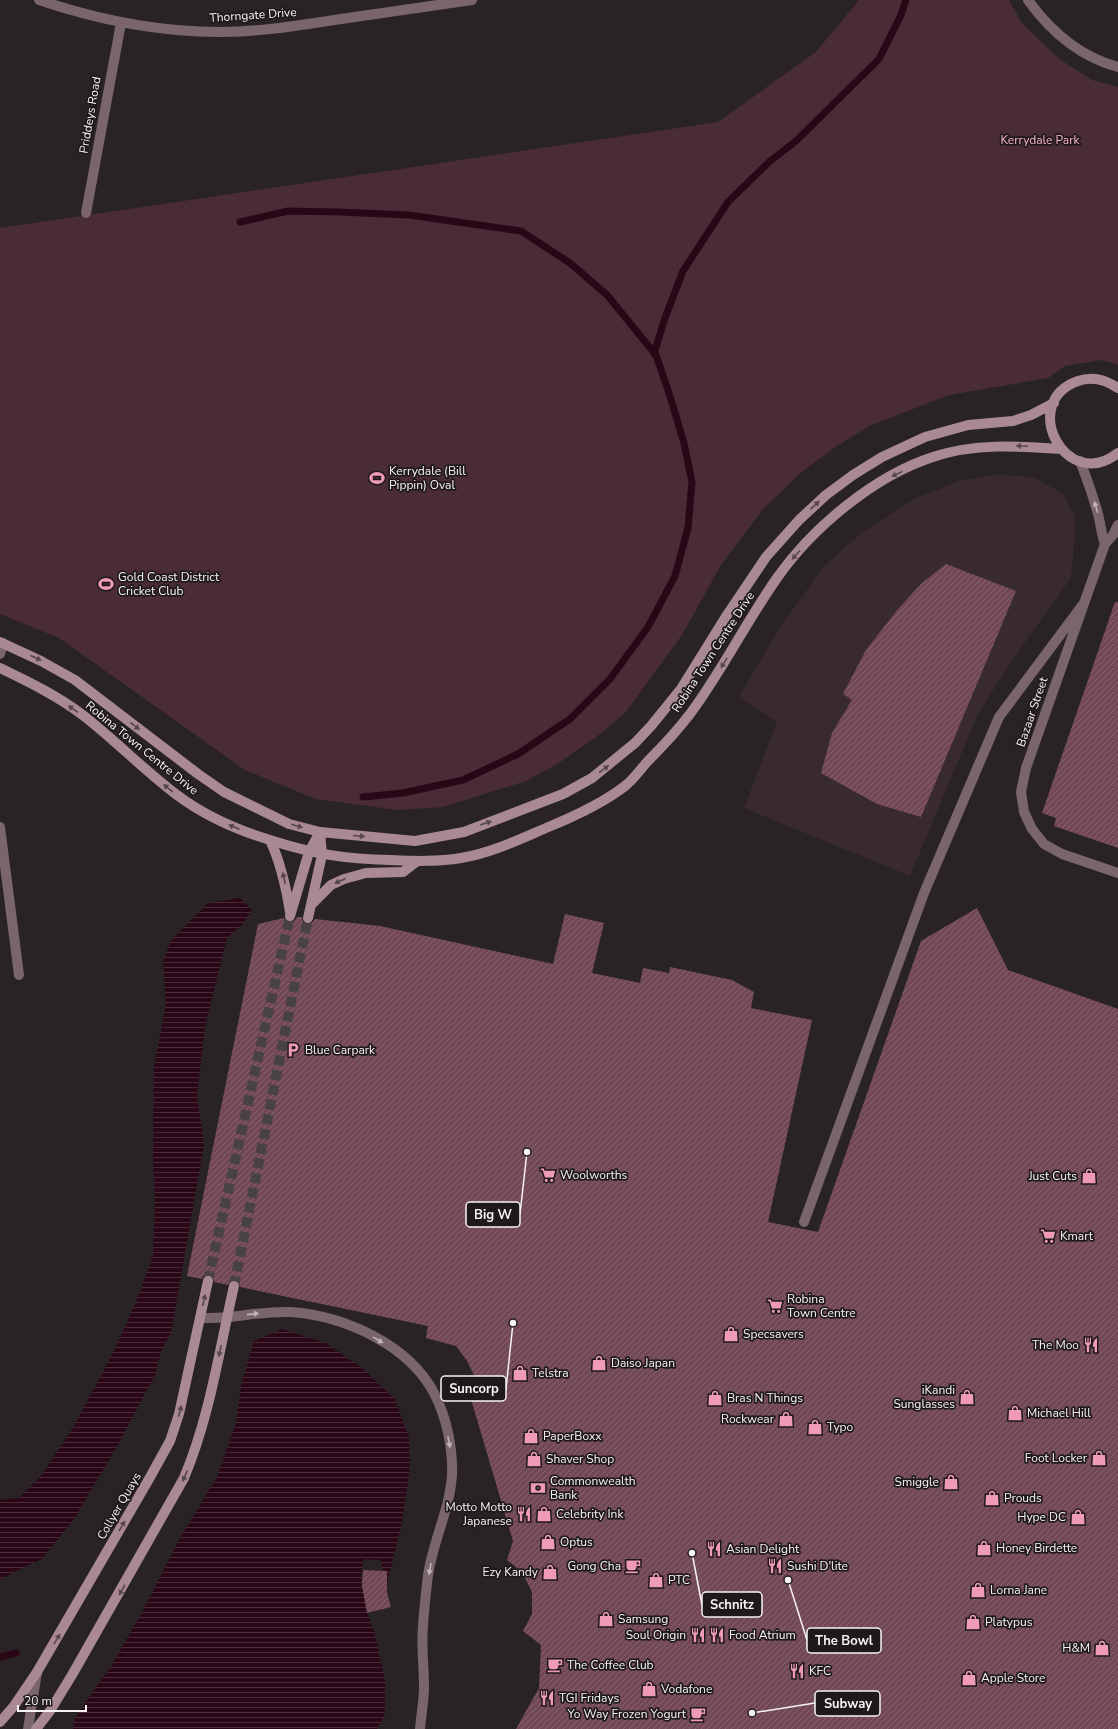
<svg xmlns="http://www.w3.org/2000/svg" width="1118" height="1729" font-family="'Nunito Sans',sans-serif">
	<defs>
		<pattern id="water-rules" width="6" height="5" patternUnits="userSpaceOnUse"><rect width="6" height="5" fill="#290716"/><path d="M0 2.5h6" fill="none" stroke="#492c38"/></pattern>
		<pattern id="building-hatch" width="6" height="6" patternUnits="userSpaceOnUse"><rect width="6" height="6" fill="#724857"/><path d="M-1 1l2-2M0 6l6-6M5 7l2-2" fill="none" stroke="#876370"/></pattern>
	</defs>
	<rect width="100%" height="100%" fill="#2a2325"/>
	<path fill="#382a2f" d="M1000,474L1036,478L1063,494L1074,515L1075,533L1071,578L1010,663L977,716L910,876L744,808L777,722L739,697L778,630L825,565L860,534L914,499L959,481Z"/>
	<path fill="#492c36" d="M859,0H1009L1021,22L1059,59L1092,80L1118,87V365L1101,360L1065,366L1048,378L949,395L869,426L834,448L803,471L764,508L721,565L682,635L625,713L595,738L557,764L526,781L443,807L397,810L316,799L245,770L59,638L0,614V228L718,122L816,52Z"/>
	<path fill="url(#water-rules)" d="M240,898L252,910L242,925L227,938L205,1027L197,1095L204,1145L171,1333L161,1351L155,1375L115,1450L74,1519L42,1559L0,1579V1500L19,1498L40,1477L73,1428L113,1353L136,1302L153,1256L155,1201L153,1154L154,1067L166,1004L163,961L172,939L208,903Z
		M282,1329L326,1343L362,1368L394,1398L409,1437L410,1466L402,1523L387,1583L380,1560L363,1559L361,1577L366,1610L374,1631L385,1681V1714L377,1729H73L75,1718L111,1666L140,1616L180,1538L217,1477L236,1423L241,1386L254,1341Z"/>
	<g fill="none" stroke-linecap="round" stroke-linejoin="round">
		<path stroke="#290716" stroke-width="7" d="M240,222L288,211L339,212L409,215L521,231L570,263L607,295L656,355L669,393L684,443L692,482L688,528L675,576L648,627L610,679L570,719L518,754L463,780L403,793L363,797
			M654,354L665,318L683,271L728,202L769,162L796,141L879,59L901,15L906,0
			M0,1657L16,1653"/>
	</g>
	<path fill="url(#building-hatch)" d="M946,564L1016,591L921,817L877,804L821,773L832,733L852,700L843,694L866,650L898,609L922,583Z
		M1115,602H1118V848L1054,826L1056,818L1042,813Z
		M977,908L1008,970L1118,1009V1729H516L539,1688L541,1645L523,1631L532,1614V1592L522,1572L507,1560L513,1541L470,1396L476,1379L467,1361L456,1346L426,1338L428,1326L240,1287L239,1282L235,1280L230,1281L228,1285L214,1282L213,1276L209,1275L203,1276L202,1279L187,1276L258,924L284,918L286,921L291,922L295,920L297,917H302L303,922L307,924L312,923L315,919L380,926L553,964L565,914L604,923L592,973L640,983L643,968L669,973L670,967L732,980L754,992L751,1008L812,1020L768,1222L818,1232L921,941Z
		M363,1570L387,1571V1593L391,1607L367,1613L362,1586Z"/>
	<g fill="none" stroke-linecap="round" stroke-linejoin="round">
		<path stroke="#494244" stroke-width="10" stroke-dasharray="10 5" stroke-linecap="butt" d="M208,1281L290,916
			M234,1286L308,918"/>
		<path stroke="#79656b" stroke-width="10" d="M1080,461C1087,479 1093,496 1098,514C1101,525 1101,534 1105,544
			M1118,525L1113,535L1105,544L1026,768L1021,792L1024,812L1032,829L1044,844L1062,854L1118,873
			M0,654L3,643
			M0,827L19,975
			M804,1222L924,893L999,717L1084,603
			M200,1318C209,1318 219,1318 228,1317C249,1315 270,1311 291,1312C345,1316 410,1345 435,1395C447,1419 453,1449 452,1475C450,1509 433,1541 428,1575C426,1592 424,1609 423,1626C421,1646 424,1666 424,1687C424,1701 421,1715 420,1729
			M28,1729L37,1672"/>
		<path stroke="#79656b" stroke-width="10" d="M39,0C98,20 158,32 220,32C258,32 296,26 334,20C380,13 426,7 472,0
			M1028,0C1051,32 1081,57 1118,67
			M86,213L121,23"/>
		<path stroke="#a98993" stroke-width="10" d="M1118,388C1106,380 1092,376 1078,381C1018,402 1066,494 1118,453
			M0,642L41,661L75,680L198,774L224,792L289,824L320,832L415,841L464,832L563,794L592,778L635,743L651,726L681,689L727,615L766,557L799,520L826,495L853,475L882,457L925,437L968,425L1013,421L1031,415L1054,403
			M0,668C29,682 58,696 84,716C116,741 145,771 177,795C205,816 237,830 270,840C313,854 345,859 390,860C414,861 437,862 461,858C491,853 518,840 546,828C573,817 602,804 625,786C634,779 640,770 647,762C662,747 677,731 690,714C722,671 746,622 777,578C812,528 874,476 933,457C974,443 1018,446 1061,449
			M270,840C281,863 286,887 290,912
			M311,905L331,885L344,879L366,873L403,872L416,862
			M290,916L309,852L320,832
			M308,918L322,855L320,832
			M0,1722L14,1706L37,1672L149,1479L170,1441L179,1414L208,1281
			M36,1729L50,1711L72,1675L184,1478C210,1416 219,1351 234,1286"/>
	</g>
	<defs><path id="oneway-solid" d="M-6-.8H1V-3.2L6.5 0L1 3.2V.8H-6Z"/></defs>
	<g fill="#57464c">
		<use href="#oneway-solid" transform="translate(1022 446) rotate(-177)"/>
		<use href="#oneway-solid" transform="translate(897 474) rotate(154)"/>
		<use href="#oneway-solid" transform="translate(815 505) rotate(-43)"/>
		<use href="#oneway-solid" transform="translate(796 555) rotate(132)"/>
		<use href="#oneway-solid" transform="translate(36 658) rotate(25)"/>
		<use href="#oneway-solid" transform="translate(724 663) rotate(122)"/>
		<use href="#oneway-solid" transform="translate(73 709) rotate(-145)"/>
		<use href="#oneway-solid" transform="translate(135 726) rotate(38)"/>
		<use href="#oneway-solid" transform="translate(604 769) rotate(-37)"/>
		<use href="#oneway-solid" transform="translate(168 788) rotate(-141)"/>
		<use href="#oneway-solid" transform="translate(486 823) rotate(-19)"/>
		<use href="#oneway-solid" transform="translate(297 826) rotate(16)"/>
		<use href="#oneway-solid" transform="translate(234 827) rotate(-157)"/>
		<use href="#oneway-solid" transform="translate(359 836) rotate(5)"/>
		<use href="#oneway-solid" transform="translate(284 878) rotate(-102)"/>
		<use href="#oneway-solid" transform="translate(340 881) rotate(156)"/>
		<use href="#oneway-solid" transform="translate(204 1300) rotate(-78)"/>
		<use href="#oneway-solid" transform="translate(220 1351) rotate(102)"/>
		<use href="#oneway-solid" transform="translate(180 1411) rotate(-75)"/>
		<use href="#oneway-solid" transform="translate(185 1476) rotate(114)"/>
		<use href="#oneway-solid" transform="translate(122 1526) rotate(-60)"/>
		<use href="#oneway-solid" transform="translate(122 1590) rotate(119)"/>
		<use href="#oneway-solid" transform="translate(57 1639) rotate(-59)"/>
	</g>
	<g fill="#beb3b6">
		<use href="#oneway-solid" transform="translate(1096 507) rotate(-106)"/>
		<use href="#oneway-solid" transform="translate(253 1314) rotate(-6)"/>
		<use href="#oneway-solid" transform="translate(378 1340) rotate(31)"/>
		<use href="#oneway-solid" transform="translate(449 1442) rotate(80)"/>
		<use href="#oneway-solid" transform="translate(430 1569) rotate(100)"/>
	</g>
	<defs>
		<g id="stadium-bare" transform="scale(1.2)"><path d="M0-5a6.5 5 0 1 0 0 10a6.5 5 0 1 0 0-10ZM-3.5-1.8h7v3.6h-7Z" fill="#ef9ab9" stroke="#20191c" stroke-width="2.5" paint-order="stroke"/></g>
		<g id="parking-bare" transform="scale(1.2)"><path d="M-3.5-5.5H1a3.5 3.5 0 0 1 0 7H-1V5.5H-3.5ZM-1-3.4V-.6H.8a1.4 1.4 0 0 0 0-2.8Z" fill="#ef9ab9" stroke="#20191c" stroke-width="2.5" paint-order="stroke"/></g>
		<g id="supermarket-bare" transform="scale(1.2)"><path d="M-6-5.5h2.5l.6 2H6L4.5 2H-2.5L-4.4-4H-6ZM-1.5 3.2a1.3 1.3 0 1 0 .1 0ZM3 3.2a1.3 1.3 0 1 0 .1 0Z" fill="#ef9ab9" stroke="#20191c" stroke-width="2.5" paint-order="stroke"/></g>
		<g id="shop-bare" transform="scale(1.2)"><path d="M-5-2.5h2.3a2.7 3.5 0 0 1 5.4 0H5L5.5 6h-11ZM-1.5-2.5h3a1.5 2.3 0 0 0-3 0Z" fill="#ef9ab9" stroke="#20191c" stroke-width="2.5" paint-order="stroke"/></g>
		<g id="restaurant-bare" transform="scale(1.2)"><path d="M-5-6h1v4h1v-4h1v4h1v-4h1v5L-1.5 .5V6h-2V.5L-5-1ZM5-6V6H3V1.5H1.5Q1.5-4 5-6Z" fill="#ef9ab9" stroke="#20191c" stroke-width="2.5" paint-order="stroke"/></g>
		<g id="bank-bare" transform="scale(1.2)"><path d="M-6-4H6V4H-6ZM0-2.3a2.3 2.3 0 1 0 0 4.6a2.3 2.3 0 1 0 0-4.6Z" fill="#ef9ab9" stroke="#20191c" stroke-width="2.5" paint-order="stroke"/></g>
		<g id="cafe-bare" transform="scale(1.2)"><path d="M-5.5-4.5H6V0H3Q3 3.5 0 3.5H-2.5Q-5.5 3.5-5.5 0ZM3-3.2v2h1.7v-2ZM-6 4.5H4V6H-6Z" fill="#ef9ab9" stroke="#20191c" stroke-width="2.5" paint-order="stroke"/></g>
	</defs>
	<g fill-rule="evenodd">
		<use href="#stadium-bare" x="377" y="478"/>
		<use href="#stadium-bare" x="106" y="584"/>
		<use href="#parking-bare" x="293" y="1050"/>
		<use href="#supermarket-bare" x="548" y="1175"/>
		<use href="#shop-bare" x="1089" y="1176"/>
		<use href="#supermarket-bare" x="1048" y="1236"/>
		<use href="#supermarket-bare" x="775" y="1306"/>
		<use href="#shop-bare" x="731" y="1334"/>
		<use href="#restaurant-bare" x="1091" y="1345"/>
		<use href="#shop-bare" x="599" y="1363"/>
		<use href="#shop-bare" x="520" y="1373"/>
		<use href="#shop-bare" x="967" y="1397"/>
		<use href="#shop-bare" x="715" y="1398"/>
		<use href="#shop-bare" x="1015" y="1413"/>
		<use href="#shop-bare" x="786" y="1419"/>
		<use href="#shop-bare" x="815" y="1427"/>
		<use href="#shop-bare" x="531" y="1436"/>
		<use href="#shop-bare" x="1099" y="1458"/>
		<use href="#shop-bare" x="534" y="1459"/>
		<use href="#shop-bare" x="951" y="1482"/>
		<use href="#bank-bare" x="538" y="1488"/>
		<use href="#shop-bare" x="992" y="1498"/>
		<use href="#restaurant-bare" x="524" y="1514"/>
		<use href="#shop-bare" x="544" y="1514"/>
		<use href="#shop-bare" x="1078" y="1517"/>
		<use href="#shop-bare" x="548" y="1542"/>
		<use href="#shop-bare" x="984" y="1548"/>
		<use href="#restaurant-bare" x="714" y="1549"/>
		<use href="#cafe-bare" x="633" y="1566"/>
		<use href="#restaurant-bare" x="775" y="1566"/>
		<use href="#shop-bare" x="550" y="1572"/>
		<use href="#shop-bare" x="656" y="1580"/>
		<use href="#shop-bare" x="978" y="1590"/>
		<use href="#shop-bare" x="606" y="1619"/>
		<use href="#shop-bare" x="973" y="1622"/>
		<use href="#restaurant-bare" x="698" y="1635"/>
		<use href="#restaurant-bare" x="717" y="1635"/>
		<use href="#shop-bare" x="1102" y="1648"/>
		<use href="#cafe-bare" x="555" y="1665"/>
		<use href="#restaurant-bare" x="797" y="1671"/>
		<use href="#shop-bare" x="969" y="1678"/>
		<use href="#shop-bare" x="649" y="1689"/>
		<use href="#restaurant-bare" x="547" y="1698"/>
		<use href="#cafe-bare" x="698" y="1714"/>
	</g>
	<g text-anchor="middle" stroke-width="3.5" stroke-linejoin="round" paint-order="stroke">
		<g font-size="12" fill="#f7f3f4" stroke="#20191c">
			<text transform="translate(253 15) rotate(-4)" y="4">Thorngate Drive</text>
			<text transform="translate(90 115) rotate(-80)" y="4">Priddeys Road</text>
			<text transform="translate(713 652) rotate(-57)" y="4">Robina Town Centre Drive</text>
			<text transform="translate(1032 712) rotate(-71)" y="4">Bazaar Street</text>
			<text transform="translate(142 748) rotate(39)" y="4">Robina Town Centre Drive</text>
			<text transform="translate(119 1506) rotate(-60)" y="4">Collyer Quays</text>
		</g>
		<g font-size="12" fill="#fcb3cc" stroke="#20191c">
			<text x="1040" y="144">Kerrydale Park</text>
		</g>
		<g font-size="12" fill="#f7f3f4" stroke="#20191c" text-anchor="start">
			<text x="389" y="475">Kerrydale (Bill<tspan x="389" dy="14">Pippin) Oval</tspan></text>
			<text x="118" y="581">Gold Coast District<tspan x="118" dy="14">Cricket Club</tspan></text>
			<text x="305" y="1054">Blue Carpark</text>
			<text x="560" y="1179">Woolworths</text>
			<text x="1077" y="1180" text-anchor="end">Just Cuts</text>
			<text x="1060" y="1240">Kmart</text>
			<text x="787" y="1303">Robina<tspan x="787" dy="14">Town Centre</tspan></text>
			<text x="743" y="1338">Specsavers</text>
			<text x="1079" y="1349" text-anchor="end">The Moo</text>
			<text x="611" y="1367">Daiso Japan</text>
			<text x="532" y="1377">Telstra</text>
			<text x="955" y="1394" text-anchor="end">iKandi<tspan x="955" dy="14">Sunglasses</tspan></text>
			<text x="727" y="1402">Bras N Things</text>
			<text x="1027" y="1417">Michael Hill</text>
			<text x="774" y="1423" text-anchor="end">Rockwear</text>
			<text x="827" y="1431">Typo</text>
			<text x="543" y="1440">PaperBoxx</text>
			<text x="1087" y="1462" text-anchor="end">Foot Locker</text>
			<text x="546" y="1463">Shaver Shop</text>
			<text x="550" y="1485">Commonwealth<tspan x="550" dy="14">Bank</tspan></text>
			<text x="939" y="1486" text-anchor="end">Smiggle</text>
			<text x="1004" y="1502">Prouds</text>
			<text x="512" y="1511" text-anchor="end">Motto Motto<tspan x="512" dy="14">Japanese</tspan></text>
			<text x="556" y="1518">Celebrity Ink</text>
			<text x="1066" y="1521" text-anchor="end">Hype DC</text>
			<text x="560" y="1546">Optus</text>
			<text x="996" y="1552">Honey Birdette</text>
			<text x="726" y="1553">Asian Delight</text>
			<text x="621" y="1570" text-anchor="end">Gong Cha</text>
			<text x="787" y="1570">Sushi D'lite</text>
			<text x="538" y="1576" text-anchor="end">Ezy Kandy</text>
			<text x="668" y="1584">PTC</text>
			<text x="990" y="1594">Lorna Jane</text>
			<text x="618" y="1623">Samsung</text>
			<text x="985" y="1626">Platypus</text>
			<text x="686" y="1639" text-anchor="end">Soul Origin</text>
			<text x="729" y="1639">Food Atrium</text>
			<text x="1090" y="1652" text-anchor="end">H&amp;M</text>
			<text x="567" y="1669">The Coffee Club</text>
			<text x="809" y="1675">KFC</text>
			<text x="981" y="1682">Apple Store</text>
			<text x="661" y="1693">Vodafone</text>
			<text x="559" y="1702">TGI Fridays</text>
			<text x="686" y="1718" text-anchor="end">Yo Way Frozen Yogurt</text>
		</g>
	</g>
	<path fill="none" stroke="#f7f3f4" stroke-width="1.5" d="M527 1152L520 1214M513 1323L506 1389M692 1553L702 1605M788 1580L807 1640M752 1713L815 1703"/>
	<g fill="#f7f3f4" stroke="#20191c" stroke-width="1.5">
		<circle cx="527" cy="1152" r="4"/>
		<circle cx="513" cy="1323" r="4"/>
		<circle cx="692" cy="1553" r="4"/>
		<circle cx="788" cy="1580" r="4"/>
		<circle cx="752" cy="1713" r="4"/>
	</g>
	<g fill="#20191c" stroke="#f7f3f4" stroke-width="1.5">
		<rect x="466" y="1202" width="54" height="25" rx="4"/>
		<rect x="441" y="1376" width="65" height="25" rx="4"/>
		<rect x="702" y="1592" width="60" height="25" rx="4"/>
		<rect x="807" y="1628" width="74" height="25" rx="4"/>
		<rect x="815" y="1691" width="65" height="25" rx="4"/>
	</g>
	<g font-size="13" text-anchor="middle" font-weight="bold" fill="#f7f3f4">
		<text x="493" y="1219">Big W</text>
		<text x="474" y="1393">Suncorp</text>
		<text x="732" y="1609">Schnitz</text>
		<text x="844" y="1645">The Bowl</text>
		<text x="848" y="1708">Subway</text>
	</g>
	<path d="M18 1705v6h68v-6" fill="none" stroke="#f7f3f4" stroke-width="2"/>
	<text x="24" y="1705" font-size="12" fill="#f7f3f4" stroke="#20191c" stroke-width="3" paint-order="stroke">20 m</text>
</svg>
